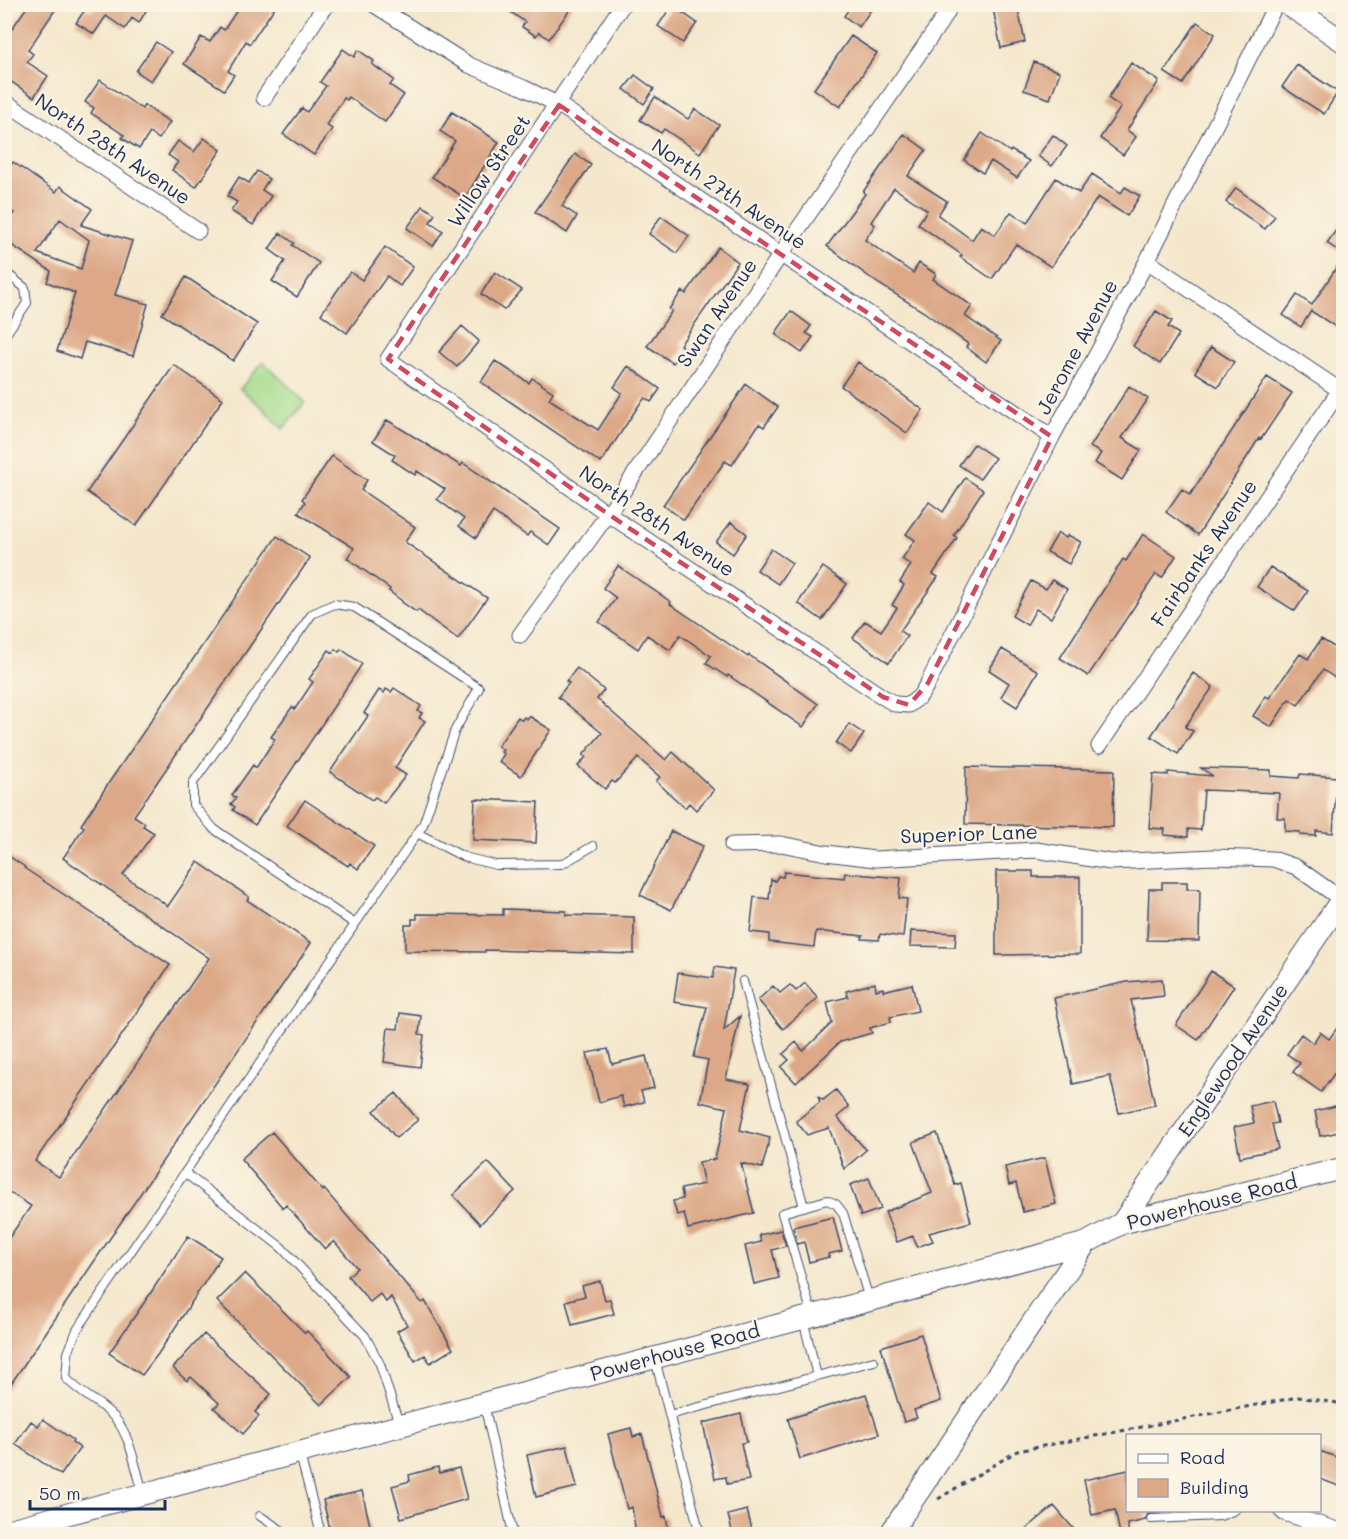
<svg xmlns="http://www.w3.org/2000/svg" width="1348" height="1539" font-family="Mali,sans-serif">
	<rect width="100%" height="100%" fill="#fcf5e5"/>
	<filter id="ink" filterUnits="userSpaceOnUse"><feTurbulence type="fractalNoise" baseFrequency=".0167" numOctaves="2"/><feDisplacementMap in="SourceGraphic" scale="12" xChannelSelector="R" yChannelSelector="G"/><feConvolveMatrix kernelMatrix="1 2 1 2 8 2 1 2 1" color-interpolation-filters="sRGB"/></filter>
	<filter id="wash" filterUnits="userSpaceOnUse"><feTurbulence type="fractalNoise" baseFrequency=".008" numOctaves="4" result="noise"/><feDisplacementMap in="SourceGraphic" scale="24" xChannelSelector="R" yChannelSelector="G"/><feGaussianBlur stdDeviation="1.35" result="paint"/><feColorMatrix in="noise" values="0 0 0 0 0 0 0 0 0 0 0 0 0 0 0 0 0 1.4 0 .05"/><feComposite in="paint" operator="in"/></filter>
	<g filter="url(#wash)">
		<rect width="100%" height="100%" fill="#f4e7cc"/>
		<path fill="#a6dc8d" stroke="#608676" stroke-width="1.5" d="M263,362L305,402L283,429L262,407L240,389Z"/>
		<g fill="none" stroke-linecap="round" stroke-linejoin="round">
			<path stroke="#67c4e5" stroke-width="5" d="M1148,1534L1222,1529L1260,1534"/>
		</g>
		<g id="blocks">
			<path fill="#dca887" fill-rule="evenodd" d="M29,4H59L28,50L33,54L27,62L48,76L34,97L4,77V40Z
				M88,4H140L139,6L146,11L139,23L132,18L125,29L106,16L94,34L76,23L86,8L92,11L94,8Z
				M241,4H277L250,44L246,41L228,71L234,75L224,90L184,64L201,37L210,42L220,27L224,30Z
				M499,4H574L549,39L539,32L536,36L522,27L525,22Z
				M852,4H875L859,27L844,16Z
				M1017,4L1025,42L1001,48L993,9Z
				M672,5L697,23L683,43L658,26Z
				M1197,22L1215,34L1183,84L1164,72Z
				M851,36L877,53L840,107L814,89Z
				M156,42L171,52L151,81L136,71Z
				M343,49L354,57L358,50L374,61L372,64L394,80L390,85L404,95L385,122L349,97L347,100L344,98L326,125L332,129L314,155L283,134L302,108L307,112L326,86L320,82Z
				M1034,62L1060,72L1050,99L1024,90Z
				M1131,63L1159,81L1127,130L1136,137L1123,155L1100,138L1121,107L1108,98Z
				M1297,65L1338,92L1324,114L1282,87Z
				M635,75L654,89L644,104L624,89Z
				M100,80L142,109L144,105L170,122L159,139L150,133L139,149L122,138L124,135L91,113L94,108L85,102Z
				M655,97L688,119L695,109L719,125L700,153L664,129L661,133L640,120Z
				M452,112L499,142L465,198L432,177L455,141L440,131Z
				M982,133L1010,152L1011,150L1029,161L1017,178L991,161L983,173L964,160Z
				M904,134L926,150L908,176L947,201L938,215L972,240L981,226L995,235L1011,212L1027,223L1056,178L1079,193L1092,174L1121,193L1125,187L1140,196L1127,216L1098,197L1051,267L1016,244L992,279L960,257L962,255L918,224L927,210L894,188L871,222L875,225L865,240L913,273L919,263L936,274L933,279L972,306L965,316L1001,341L986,362L966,347L968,344L924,312L879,284L827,246L865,194L863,192Z
				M1053,135L1067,146L1052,166L1038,156Z
				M204,138L221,150L196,187L172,170L178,162L168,155L178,141L194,152Z
				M575,154L591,165L562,206L577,216L567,233L535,212Z
				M13,162L56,192L60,186L92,209L81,225L132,241L115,295L148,304L133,356L85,342L80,359L57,351L75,293L47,282L51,271L4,240V226L14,213L4,207V175ZM60,219L89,240L81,269L37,253Z
				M257,171L269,179L262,190L271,196L253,225L231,211L237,202L227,196L239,177L249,183Z
				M1236,188L1275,216L1265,229L1226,202Z
				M423,206L435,214L430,222L443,231L433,246L407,228Z
				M661,216L689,236L677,253L649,234Z
				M1344,219V255L1327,243Z
				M280,233L294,243L292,245L319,263L297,297L272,281L285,261L269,249Z
				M385,247L413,267L400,286L387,276L347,333L321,314L350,272L362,280Z
				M718,247L738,262L680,345L684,348L673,363L647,346L672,311L669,309L682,291L686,294Z
				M1344,256V316L1336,327L1311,311L1301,327L1283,315L1297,295L1312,305Z
				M495,272L522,290L504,310L481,294Z
				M186,277L257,324L233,361L162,314Z
				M791,311L811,326L806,333L813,337L802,353L775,334Z
				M1156,311L1172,321L1168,327L1179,334L1160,364L1133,346Z
				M462,326L479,341L457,367L439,352Z
				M1211,347L1234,362L1218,387L1195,372Z
				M495,361L529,383L532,378L553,392L549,399L598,430L622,393L614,387L628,366L660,389L651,402L645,398L639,405L601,463L481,382Z
				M858,362L923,410L907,433L841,386Z
				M174,365L223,399L136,526L87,492Z
				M1267,377L1292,393L1261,439L1259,438L1198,535L1166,512L1182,489L1190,495Z
				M746,384L778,407L764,427L759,424L732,465L725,461L684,520L663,505Z
				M1129,386L1148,399L1122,438L1141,450L1122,480L1095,463L1101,453L1090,447Z
				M387,420L461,466L463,463L560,529L549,545L530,532L527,536L493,512L476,538L459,526L464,519L437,499L445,489L417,471L415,475L392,460L395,455L373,441Z
				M974,444L995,458L980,479L959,465Z
				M332,456L367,480L361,490L415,527L405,542L487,598L458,639L418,610L416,612L402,602V601L389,591L390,589L347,558L354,548L298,513L305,502L302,499Z
				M965,478L983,490L954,535L957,538L933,574L938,577L900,631L907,636L889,663L853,638L865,621L881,631L897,608L892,605L904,585L900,582L911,565L902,559L915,540L906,534L929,502L943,512Z
				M731,522L747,534L733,554L716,542Z
				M1058,533L1066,538L1068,535L1081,542L1069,564L1047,552Z
				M1143,534L1176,556L1162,578L1156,574L1088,676L1060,658L1123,559L1126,561Z
				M277,536L310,558L134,816L145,823L143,826L154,833L123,875L168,906L198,862L249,897L247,900L311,943L4,1394V1245L31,1206L4,1189V853L25,867L24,868L170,965L35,1161L59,1177L209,958L63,858L84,827L81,825L110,781Z
				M771,549L792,563L778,584L757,570Z
				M618,566L671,602L670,604L748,657L749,655L818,704L803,727L728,675L727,677L706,663L711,656L680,635L670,650L647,635L638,649L599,622L616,598L603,588Z
				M823,567L847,584L822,620L798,603Z
				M1270,567L1308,591L1295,611L1257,587Z
				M1052,580L1067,589L1051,618L1036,609L1027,625L1012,616L1031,581L1046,589Z
				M1321,639L1344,653V684L1323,670L1298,705L1289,699L1271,727L1253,716L1266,696L1269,698L1300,654L1308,659Z
				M335,649L339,652L341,649L362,664L255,825L233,810L235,807L231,804L236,798L232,795L253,765L256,768L275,739L271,737L292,707L295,709L313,682L309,679L329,650L333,653Z
				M1002,649L1038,671L1017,707L1001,697L1009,683L989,670Z
				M577,668L604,690L597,699L666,760L673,752L714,790L696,810L689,803L685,808L656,781L660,777L638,758L615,783L612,781L605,789L578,766L586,757L583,755L602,733L558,697L569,683L566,681Z
				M1193,673L1213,687L1185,727L1193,731L1178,754L1151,736Z
				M394,688L421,706L418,711L422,713L419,718L425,721L395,768L406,775L384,803L375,797L372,800L330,772L368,716L364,713L379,690L384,693L386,689L391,692Z
				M529,716L551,730L521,776L499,762L504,754L501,752L503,750L498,746L518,717L522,720L524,717L527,719Z
				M849,724L864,734L851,753L836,743Z
				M966,767L1114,770L1113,827L965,824Z
				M1201,768L1271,770V776L1299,778L1300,774L1337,777L1333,833L1316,831V836L1300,835V832L1285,831V818H1277L1279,793L1204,790L1201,830L1188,829V837L1164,835L1165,829L1149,828L1153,774L1168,775V772L1213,776Z
				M475,799L538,802L536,843L473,840Z
				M305,800L374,846L358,869L350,863L348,866L287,826Z
				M671,831L703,846L671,910L640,895Z
				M996,871H1033V877H1080V954L996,955Z
				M784,872L844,878L845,873L901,878L899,898L907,899L903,937L880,934L879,940L862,939L863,936L816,931L814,947L769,942V934L750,932L754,897L769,899L771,879L775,881L778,876L783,877Z
				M1162,882H1187V889H1200L1199,941L1147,940L1149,889H1162Z
				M503,909L566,911V915L634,917V954L485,950V952L405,951V925H412V919H417V914L503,915Z
				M911,931L956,933L955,947L910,946Z
				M715,967L734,970L724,1030L740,1016L726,1079L750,1084L740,1130L770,1138L762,1168L741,1163L754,1213L688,1229L684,1213L677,1215L673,1201L683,1199L681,1189L704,1184L699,1162L715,1159L727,1108L700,1102L708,1060L694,1057L707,1007L674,1002L678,973L713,978Z
				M1211,971L1234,986L1198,1040L1176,1025Z
				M1162,979L1164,996L1131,1000L1155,1105L1119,1113L1110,1076L1073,1084L1054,998L1127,982Z
				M805,983L818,998L783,1029L758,1000L773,986L780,993L790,985L796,991Z
				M875,983L876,990L883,988V991L912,984L918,1011L890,1017L891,1022L870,1028L872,1033L840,1042L796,1083L781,1067L789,1060L783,1054L796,1042L803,1051L832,1023L827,1002L848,997L846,991Z
				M400,1013L421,1016L419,1034L424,1035L420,1067L384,1062L388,1028L398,1029Z
				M1344,1019V1060L1321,1092L1293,1072L1300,1063L1287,1054L1301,1034L1313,1043L1320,1032L1329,1039Z
				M608,1049L612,1064L646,1056L654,1088L641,1091L644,1102L624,1107L621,1096L599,1102L587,1053Z
				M836,1090L849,1107L837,1117L866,1150L844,1169L829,1128L807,1135L796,1121L820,1102L818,1097L823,1100Z
				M396,1093L418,1120L396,1138L374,1111Z
				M1273,1101L1278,1123L1272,1124L1278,1149L1240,1157L1234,1127L1254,1123L1250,1106Z
				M1344,1104V1131L1320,1136L1315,1111Z
				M272,1132L323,1191L324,1189L422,1303L425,1301L453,1349L430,1363L425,1355L415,1361L397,1331L407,1325L391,1297L386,1302L380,1294L370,1302L348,1276L357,1268L334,1241L325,1249L286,1205L283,1208L241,1159Z
				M937,1133L955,1185L961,1183L971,1222L929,1233L933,1241L917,1247L913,1236L897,1242L885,1212L932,1193L913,1142Z
				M1045,1158L1056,1204L1023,1212L1016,1183L1009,1185L1005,1167Z
				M488,1162L515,1191L480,1224L453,1195Z
				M869,1178L881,1209L861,1216L850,1185Z
				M833,1217L842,1251L828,1254L829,1257L809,1262L804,1242L797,1244L793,1227Z
				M781,1230L786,1246L772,1250L779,1278L754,1284L745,1246L761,1242L759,1235Z
				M188,1236L221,1257L158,1354L142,1375L109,1353L146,1300Z
				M245,1273L305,1333L307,1331L351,1377L321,1405L217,1301Z
				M600,1281L605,1300L610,1299L614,1314L572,1325L566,1301L585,1296L582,1286Z
				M204,1334L271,1394L255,1412L259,1416L243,1434L214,1408L219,1403L191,1377L187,1381L173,1368Z
				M921,1334L941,1401L914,1410L917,1418L904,1422L881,1347Z
				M866,1394L879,1434L800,1459L788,1419Z
				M741,1414L747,1442L741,1443L749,1480L727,1484L726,1477L715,1479L703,1423Z
				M43,1419L73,1440L72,1442L80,1448L61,1475L15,1444L31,1421L38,1426Z
				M631,1428L633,1437L642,1434L663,1517L666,1516L669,1534H636L632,1507L627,1509L608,1434Z
				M567,1446L577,1487L536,1497L527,1455Z
				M1320,1451L1344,1460V1488L1320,1479Z
				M438,1467L439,1473L459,1468L467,1499L401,1518L392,1486L410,1481L409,1475Z
				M1128,1470V1510H1160V1513L1148,1514L1145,1520L1128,1524V1534H1120L1115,1510L1092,1515L1084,1480Z
				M362,1491L372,1534H331L323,1500Z
				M1054,1506L1078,1534H1020Z
				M747,1510L752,1530L733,1534L728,1515Z"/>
		</g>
	</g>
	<g filter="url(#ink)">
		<use href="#blocks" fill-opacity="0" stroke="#3c4b6e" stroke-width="1.5"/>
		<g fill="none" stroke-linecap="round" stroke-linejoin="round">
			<g stroke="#3c4b6e" stroke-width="10">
				<path id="lane" d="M4,271L25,288L27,303L4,337
					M417,833L464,857L496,865L562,864L593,846
					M743,981L804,1207
					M185,1173L281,1247L365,1336L380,1364L399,1424
					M812,1314L782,1213L827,1200L836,1204L843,1213L869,1299
					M803,1319L817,1376
					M655,1359L700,1534
					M484,1404L513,1534
					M669,1415L874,1361
					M300,1455L321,1534
					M143,1492C135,1468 131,1436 114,1417C100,1402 80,1394 66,1378L68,1353L77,1330L423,825L455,730L479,688L354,607L334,604L312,614L193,783V805L214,829L355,924
					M260,1516L287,1534
					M1151,1519L1220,1516L1235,1510"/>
			</g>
			<g stroke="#3c4b6e" stroke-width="17">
				<path id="street" d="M373,4L469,65L524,88L559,105L1052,437
					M623,4L388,359L608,514L883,697L895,704L909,705L920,696L928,683L1052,437L1147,261L1276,4
					M264,98L322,10L328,4
					M4,101L198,231
					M1147,261L1344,393
					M520,635L608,514L781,254L947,13
					M1099,746L1344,384
					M732,845L781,844L826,853L875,859L1036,850L1111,862L1213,857L1273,859L1296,867L1341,899
					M1281,1510L1284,1513L1344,1532"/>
			</g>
			<g stroke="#3c4b6e" stroke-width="23">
				<path id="secondary" d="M1287,4L1344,42
					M1122,1223L1344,896
					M4,1531L1086,1243L1122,1223L1344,1168
					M890,1534L1086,1243"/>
			</g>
			<path stroke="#3c4b6e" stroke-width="3" stroke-dasharray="4.5 4.5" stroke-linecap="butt" d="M938,1499L1017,1451L1298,1397L1344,1404"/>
			<use href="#lane" stroke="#fff" stroke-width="8"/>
			<use href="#street" stroke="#fff" stroke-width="15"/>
			<use href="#secondary" stroke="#fff" stroke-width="21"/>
		</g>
	</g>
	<path fill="none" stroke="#d1495b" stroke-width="4.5" stroke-dasharray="12 8" stroke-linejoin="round" d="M559,105L1052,437L928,683L909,705L883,697L608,514L388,359Z"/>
	<g text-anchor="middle" stroke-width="4.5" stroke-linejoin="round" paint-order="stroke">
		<g font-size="20" fill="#1b2f5e" stroke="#fcf5e5">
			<text transform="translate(113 149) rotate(34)" y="7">North 28th Avenue</text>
			<text transform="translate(489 171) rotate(-56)" y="7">Willow Street</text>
			<text transform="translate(729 194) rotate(34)" y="7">North 27th Avenue</text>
			<text transform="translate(717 313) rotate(-56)" y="7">Swan Avenue</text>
			<text transform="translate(1077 347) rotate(-62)" y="7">Jerome Avenue</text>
			<text transform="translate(657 521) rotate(34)" y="7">North 28th Avenue</text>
			<text transform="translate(1204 553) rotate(-56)" y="7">Fairbanks Avenue</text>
			<text transform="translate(969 834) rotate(-2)" y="7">Superior Lane</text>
			<text transform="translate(1233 1060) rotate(-56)" y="7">Englewood Avenue</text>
			<text transform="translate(1212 1202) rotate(-14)" y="7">Powerhouse Road</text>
			<text transform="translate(675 1352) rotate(-15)" y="7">Powerhouse Road</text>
		</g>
	</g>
	<rect width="1348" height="1539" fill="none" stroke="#fcf5e5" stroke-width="24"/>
	<rect x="1126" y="1434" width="195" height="78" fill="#fcf5e5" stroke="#a2a6af" stroke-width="1.5"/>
	<rect x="1138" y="1454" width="30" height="9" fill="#ffffff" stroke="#a2a6af" stroke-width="1.5"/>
	<text x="1180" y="1464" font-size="18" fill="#1b2f5e">Road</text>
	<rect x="1138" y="1479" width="30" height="18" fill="#dca887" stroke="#a2a6af" stroke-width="1.5"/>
	<text x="1180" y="1494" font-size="18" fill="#1b2f5e">Building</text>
	<path d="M30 1500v9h135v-9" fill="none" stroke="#1b2f5e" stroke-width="3"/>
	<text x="39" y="1500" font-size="18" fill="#1b2f5e" stroke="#fcf5e5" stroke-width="4.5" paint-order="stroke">50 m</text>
</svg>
